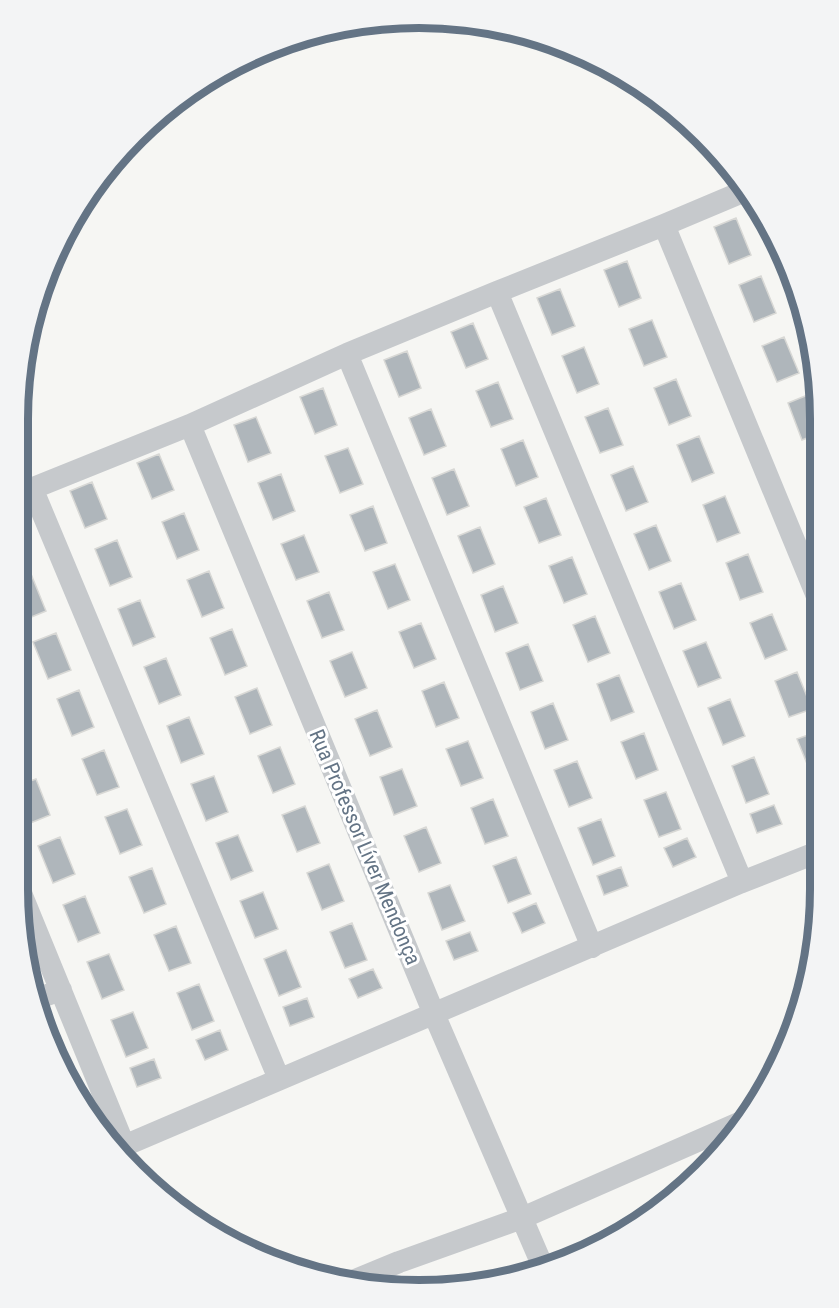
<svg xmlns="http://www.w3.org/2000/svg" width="839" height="1308" font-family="'Roboto Condensed',sans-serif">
	<rect width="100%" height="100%" fill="#f6f6f3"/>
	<path fill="#afb6bb" stroke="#d8d8d5" stroke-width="1.5" d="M736,218L751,255L729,264L714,227Z
		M627,261L641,298L619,307L604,270Z
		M761,276L776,313L754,322L739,285Z
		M560,289L575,326L552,335L537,298Z
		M652,320L667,357L644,366L629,329Z
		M473,323L488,359L466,368L451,332Z
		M784,337L799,373L777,382L762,346Z
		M584,347L599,384L577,393L562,356Z
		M407,351L421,388L399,397L384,360Z
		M676,379L691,416L669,425L654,388Z
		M498,382L513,419L491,427L476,391Z
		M323,388L337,425L315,434L300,397Z
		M810,394L820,419V433L802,440L788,403Z
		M608,408L623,445L600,453L585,417Z
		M431,409L446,446L424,455L409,418Z
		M256,417L271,453L248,462L234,425Z
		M699,436L714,473L692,482L677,445Z
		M523,440L538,477L516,486L501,449Z
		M348,448L363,484L340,493L325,456Z
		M159,454L174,490L152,499L137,463Z
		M820,458V485L810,462Z
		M633,466L648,502L626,511L611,475Z
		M454,469L469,506L447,515L432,478Z
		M281,474L295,511L273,520L258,483Z
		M92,482L107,519L85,528L70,491Z
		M725,496L740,533L717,542L703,505Z
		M546,498L561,535L539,543L524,507Z
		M373,506L387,543L365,551L350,515Z
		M184,513L199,550L177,559L162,522Z
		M656,525L671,561L649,570L634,534Z
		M480,527L495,564L473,573L458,536Z
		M304,535L319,572L296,580L281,544Z
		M117,540L132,577L110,586L95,549Z
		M748,554L763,592L740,600L726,563Z
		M572,557L587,594L564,603L549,566Z
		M395,564L410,600L388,609L373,572Z
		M209,571L224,608L202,617L187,580Z
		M31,574L46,611L24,620L20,611V579Z
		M681,583L696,620L674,629L659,592Z
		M503,586L518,623L495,632L481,595Z
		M329,592L344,630L322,638L307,601Z
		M140,600L155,637L133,646L118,609Z
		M772,614L787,650L765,659L750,623Z
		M595,616L610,653L588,662L573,625Z
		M421,623L436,659L414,668L399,632Z
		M232,629L247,666L225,675L210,638Z
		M56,633L71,670L48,679L33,642Z
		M706,642L721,678L698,687L683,651Z
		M528,644L543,681L520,690L506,653Z
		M352,652L367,688L345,697L330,661Z
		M166,658L181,695L159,704L144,667Z
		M797,672L812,709L789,717L775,681Z
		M619,675L634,712L611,721L597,684Z
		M444,682L459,718L436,727L422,691Z
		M257,688L272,725L250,734L235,697Z
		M79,690L94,727L72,736L57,699Z
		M730,699L745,736L723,745L708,708Z
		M553,703L568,740L545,749L531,712Z
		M377,710L392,747L370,756L355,719Z
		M189,717L204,754L181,763L167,726Z
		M819,731L818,774L812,776L797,739Z
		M644,733L658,770L636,779L621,742Z
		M19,735L28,757L19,760Z
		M468,741L483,778L461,786L446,749Z
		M280,747L295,784L273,793L258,756Z
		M104,750L119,787L97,795L82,759Z
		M754,757L769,794L746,803L732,766Z
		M577,761L592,798L569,807L554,770Z
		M402,769L417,806L394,815L380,777Z
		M214,776L228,812L206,821L191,784Z
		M36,779L50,815L28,824L19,801V785Z
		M666,792L681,829L659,837L644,800Z
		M493,799L508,836L485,844L471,808Z
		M774,805L782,824L757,833L750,814Z
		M305,806L320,843L297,852L282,815Z
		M127,809L142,845L120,854L105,817Z
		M601,819L615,856L593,865L578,828Z
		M426,827L441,863L419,872L404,836Z
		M238,835L253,871L231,880L216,843Z
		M60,837L75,874L53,883L38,846Z
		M687,838L696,857L673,867L664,848Z
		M516,857L531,894L508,903L493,866Z
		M329,864L344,901L322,910L307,873Z
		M621,867L628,886L604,895L597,876Z
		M152,868L166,904L144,913L129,877Z
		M450,885L465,921L442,930L428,893Z
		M263,892L278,929L255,938L240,901Z
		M85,896L100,933L78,942L63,905Z
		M536,903L545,923L522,933L513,913Z
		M352,923L367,960L345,968L330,932Z
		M176,926L191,963L169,971L154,935Z
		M470,932L478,951L454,960L446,941Z
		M286,950L301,987L279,996L264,959Z
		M109,954L124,990L102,999L87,962Z
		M373,969L382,988L358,998L349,979Z
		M199,984L214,1021L192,1030L177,993Z
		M307,998L314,1017L290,1026L283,1007Z
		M133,1012L148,1048L126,1057L111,1020Z
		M220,1030L228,1050L205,1060L196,1040Z
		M154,1059L161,1078L137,1087L130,1068Z"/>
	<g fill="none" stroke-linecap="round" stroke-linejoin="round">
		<path stroke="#c6c9cc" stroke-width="22" d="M664,225L819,601
			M497,292L742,882
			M347,354L592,947
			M190,425L434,1014L543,1267
			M32,488L279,1079
			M21,493L190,425L347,354L497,292L664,225L747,190
			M18,886L124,1145
			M36,999L61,990
			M119,1148L742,882L818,852
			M353,1281L399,1262L522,1218L741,1122"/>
	</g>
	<g text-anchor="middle" stroke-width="6" stroke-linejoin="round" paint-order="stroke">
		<g font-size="21" fill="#647485" stroke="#fff">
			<text transform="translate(365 847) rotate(67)" y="7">Rua Professor Líver Mendonça</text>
		</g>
	</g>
	<path d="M0 0H839V1308H0ZM419 28H419A391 391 0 0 1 810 419V889A391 391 0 0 1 419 1280H419A391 391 0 0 1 28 889V419A391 391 0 0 1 419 28Z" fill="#f3f4f5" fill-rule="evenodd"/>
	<path fill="none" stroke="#647485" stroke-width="8" d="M419 28H419A391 391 0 0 1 810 419V889A391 391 0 0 1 419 1280H419A391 391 0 0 1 28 889V419A391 391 0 0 1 419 28Z"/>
</svg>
